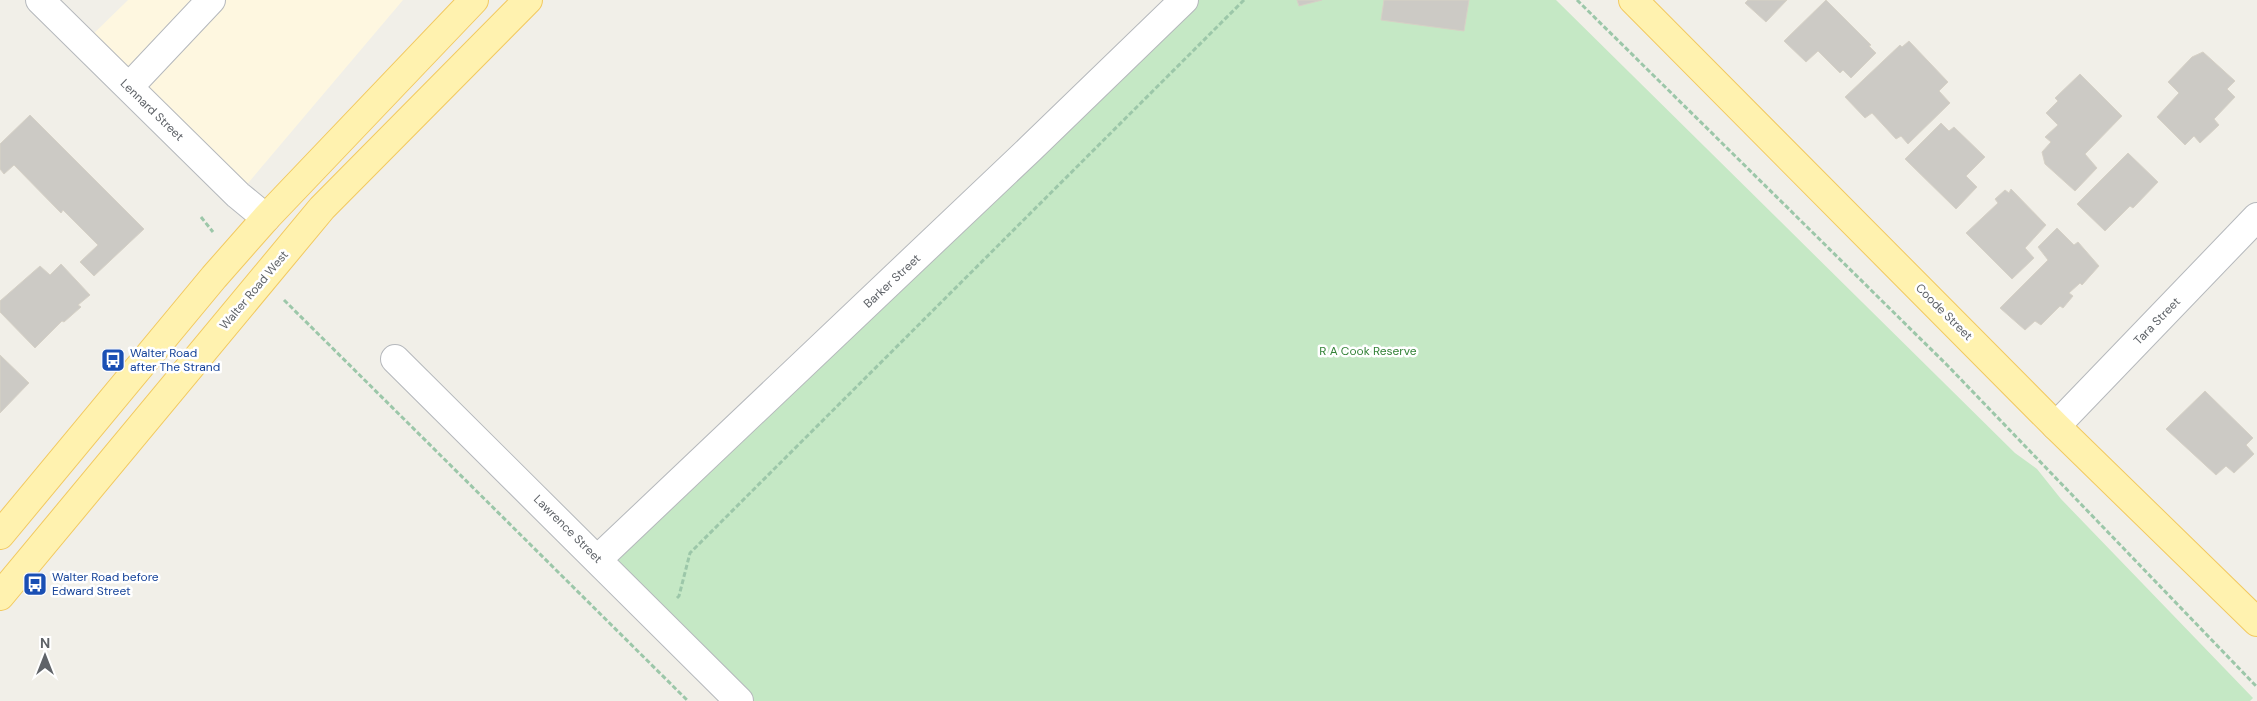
<svg xmlns="http://www.w3.org/2000/svg" width="2257" height="701" font-family="'DM Sans',sans-serif">
	<rect width="100%" height="100%" fill="#f1efe8"/>
	<path fill="#fef7e0" d="M128,0H403L238,195L84,43Z"/>
	<path fill="#c5e8c5" d="M1184,0H1556L2015,453L2037,469L2061,499L2253,698L2250,701H739L598,559Z"/>
	<path fill="#cccac5" stroke="#d6d1c6" d="M1297,0H1322L1299,6Z
		M1384,0H1469L1464,31L1381,20Z
		M1748,0H1787L1766,22L1745,3Z
		M1826,0L1871,45L1869,46L1876,53L1851,78L1843,70L1840,73L1818,51L1806,62L1784,41Z
		M1909,41L1948,82L1939,91L1950,103L1908,144L1901,136L1896,139L1872,113L1865,118L1845,97L1900,45L1902,47Z
		M2203,52L2235,81L2227,89L2235,97L2214,119L2219,125L2200,143L2194,136L2185,145L2157,117L2179,93L2168,82L2192,57Z
		M2080,74L2122,116L2085,154L2097,168L2075,191L2045,164L2042,152L2051,142L2045,137L2058,125L2046,113L2058,101L2055,98Z
		M30,115L144,229L94,276L80,262L98,245L63,210L61,213L14,165L4,174L0,169V144Z
		M1941,123L1949,131L1954,127L1985,157L1966,176L1977,187L1956,209L1905,159Z
		M2128,153L2158,182L2133,208L2130,206L2105,231L2077,204Z
		M2011,189L2046,225L2025,248L2034,258L2012,279L1966,233L1998,203L1995,199L2005,190L2009,193Z
		M2057,228L2074,245L2078,242L2099,266L2082,285L2080,283L2069,293L2073,296L2063,308L2060,306L2041,325L2035,321L2025,330L2000,308L2048,260L2038,247Z
		M61,264L90,295L78,305L81,307L64,322L62,321L35,348L0,312V301L40,266L50,275Z
		M0,355L29,383L0,413Z
		M2205,391L2253,438L2246,445L2254,454L2234,473L2226,466L2216,475L2166,429Z"/>
	<g fill="none" stroke-linecap="round" stroke-linejoin="round">
		<g stroke="#b5b8bc" stroke-width="30">
			<path id="minor" d="M40,0L238,195L266,218
				M129,87L211,0
				M395,359L739,701
				M2056,426L2257,217
				M598,559L1031,148L1184,0"/>
		</g>
		<g stroke="#f2c960" stroke-width="30">
			<path id="major" d="M1633,0L2056,426L2257,622
				M0,535L214,277L266,218L474,0
				M0,596L322,208L528,0"/>
		</g>
		<path stroke="#9cc7a9" stroke-width="3" stroke-dasharray="5 2.5" stroke-linecap="butt" d="M1577,0L1948,366L2257,687
			M201,217L213,232
			M284,300L688,701
			M677,598L679,596L690,553L1244,0"/>
		<use href="#minor" stroke="#fff" stroke-width="28"/>
		<use href="#major" stroke="#fff2af" stroke-width="28"/>
	</g>
	<defs>
		<g id="bus-square" transform="scale(1.25)"><rect x="-9" y="-9" width="18" height="18" rx="4" fill="#1a4fb4" stroke="#fff"/><path d="M-5-6H5V4H4V6H2V4H-2V6H-4V4H-5ZM-3.5-4V0h7V-4ZM-3.5 1.2v1.5H-2V1.2ZM2 1.2v1.5H3.5V1.2Z" fill="#fff"/></g>
	</defs>
	<g fill-rule="evenodd">
		<use href="#bus-square" x="113" y="360"/>
		<use href="#bus-square" x="35" y="584"/>
	</g>
	<g text-anchor="middle" stroke-width="5" stroke-linejoin="round" paint-order="stroke">
		<g font-size="12" fill="#5f6368" stroke="#fff">
			<text transform="translate(152 110) rotate(44)" y="4">Lennard Street</text>
			<text transform="translate(892 281) rotate(-43)" y="4">Barker Street</text>
			<text transform="translate(254 290) rotate(-50)" y="4">Walter Road West</text>
			<text transform="translate(1944 312) rotate(45)" y="4">Coode Street</text>
			<text transform="translate(2157 321) rotate(-46)" y="4">Tara Street</text>
			<text transform="translate(568 529) rotate(45)" y="4">Lawrence Street</text>
		</g>
		<g font-size="12" fill="#348238" stroke="#fff">
			<text x="1368" y="355">R A Cook Reserve</text>
		</g>
		<g font-size="12" fill="#164399" stroke="#fff" text-anchor="start">
			<text x="130" y="357">Walter Road<tspan x="130" dy="14">after The Strand</tspan></text>
			<text x="52" y="581">Walter Road before<tspan x="52" dy="14">Edward Street</tspan></text>
		</g>
	</g>
	<g transform="translate(45 656)" stroke="#ffffff" stroke-width="4" paint-order="stroke">
	<path d="M0-4L9 19L0 12L-9 19Z" fill="#5f6368"/>
	<text y="-8" font-size="14" font-weight="bold" text-anchor="middle" fill="#5f6368">N</text>
	</g>
</svg>
